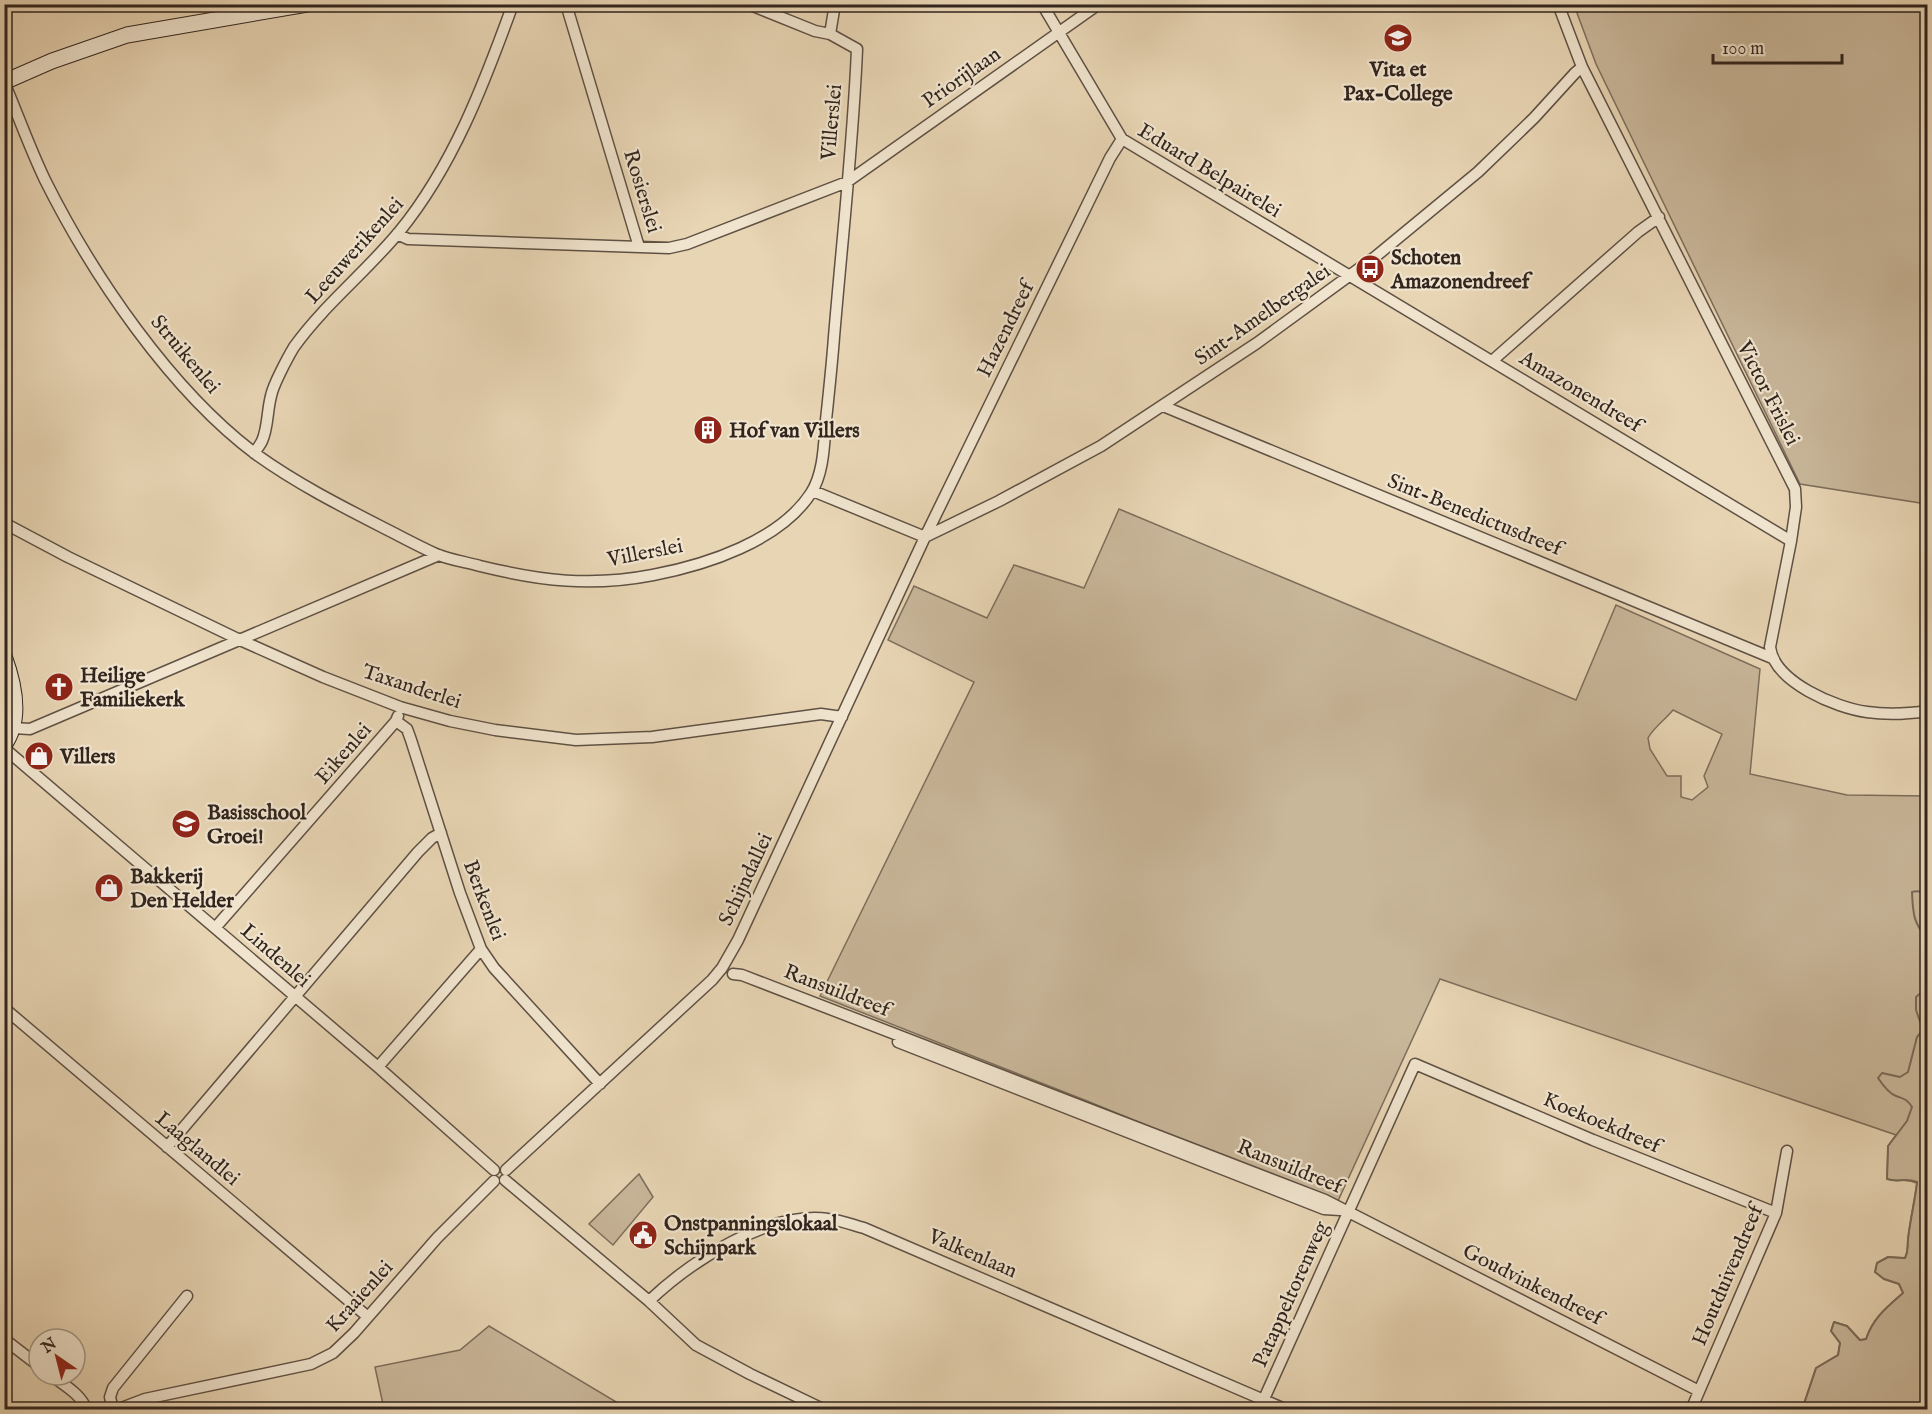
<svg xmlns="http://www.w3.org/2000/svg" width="1932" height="1414" font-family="'IM FELL English',serif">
	<rect width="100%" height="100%" fill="#e8d5b4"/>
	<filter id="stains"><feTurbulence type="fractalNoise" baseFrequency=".00333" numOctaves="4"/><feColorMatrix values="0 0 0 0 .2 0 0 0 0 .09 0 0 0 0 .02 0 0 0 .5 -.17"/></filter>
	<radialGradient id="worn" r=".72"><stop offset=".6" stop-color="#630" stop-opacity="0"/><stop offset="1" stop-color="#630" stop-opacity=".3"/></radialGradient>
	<path fill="#c9b79a" stroke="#7d6e5c" stroke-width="1.5" fill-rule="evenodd" d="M1574,5H1927V504L1800,484L1596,64Z
		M1119,509L1576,700L1616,605L1760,669L1750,774L1847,795L1927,796V1409H1802L1816,1368L1838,1355L1840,1343L1831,1331L1834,1322L1847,1326L1860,1340L1866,1339C1873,1318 1887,1307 1903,1293L1899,1284L1884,1279L1875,1272L1877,1263L1888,1257L1905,1258C1909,1250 1907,1247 1908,1239C1910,1221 1914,1202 1917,1183C1903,1177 1899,1183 1887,1179L1888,1146L1896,1135L1440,979L1337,1203L1087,1101L820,996L974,682L888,640L914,586L987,618L1014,565L1084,588ZM1673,710L1722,734L1704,776L1708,787L1692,800L1681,797V776H1667L1650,749L1648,738C1654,727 1665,720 1673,710Z
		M639,1174L653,1197L613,1245L589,1224Z
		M489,1326L628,1409H384L375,1367L460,1350Z"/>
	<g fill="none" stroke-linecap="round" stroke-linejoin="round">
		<path stroke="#7a6b59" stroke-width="2" d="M1925,702L1928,691
			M1927,721L1928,723
			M1928,898C1923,892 1919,890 1912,892C1913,918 1914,921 1928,942
			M1928,910L1926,917L1928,918
			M1802,1410L1816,1368L1838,1355L1840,1343L1831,1331L1834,1322L1847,1326L1860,1340L1866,1339C1873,1318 1887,1307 1903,1293L1899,1284L1884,1279L1875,1272L1877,1263L1888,1257L1905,1258C1909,1250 1907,1247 1908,1239C1910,1220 1915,1202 1917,1182C1904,1177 1899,1183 1887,1179L1888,1146L1907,1121L1912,1107C1907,1099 1904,1099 1896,1096C1888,1093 1882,1084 1878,1078L1882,1073L1900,1077L1908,1072L1917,1037L1923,1030L1916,1010V997L1922,992L1928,994"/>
		<g stroke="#5f5144" stroke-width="13">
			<path id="street" d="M566,4L639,247
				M748,4L815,31L830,34
				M1042,4L1122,139L1791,541
				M1558,4L1582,67L1795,489L1796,507L1791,541L1770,647C1774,682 1836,708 1867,712C1887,715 1907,714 1928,711
				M4,82C18,115 30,149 45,180C93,276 171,391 257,455C296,483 339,505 382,527C400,536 418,546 436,554C450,560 466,562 480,566C541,581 591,587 653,575C706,565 780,541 811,493C824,473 824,443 826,420C829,392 832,364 834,337C842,241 853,145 857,49L830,34L835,4
				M397,234L408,239L669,248L687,244L847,182L1099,4
				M1492,361L1638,232L1659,217
				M1163,406L1772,658
				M254,453C257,449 260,445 262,441C268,428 267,411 271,396C273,385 288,357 294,347C324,305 366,272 399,232C453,166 484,84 513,4
				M813,491L925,537
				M4,523L68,557L240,640L323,677L400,707L450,721L495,730L576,740L652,737L821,714L842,717
				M925,537L999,501L1101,446L1257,343L1375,257L1478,172L1534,118L1575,73L1582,67
				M396,721L407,729L411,740L460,893L481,949L494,968L600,1084
				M13,728L30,729L439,555
				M4,748L378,1067L494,1170
				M215,928L396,721L398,716
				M733,974L742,975L1325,1200L1699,1391
				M4,1008L368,1317
				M898,1042L1324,1209L1340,1210
				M378,1067L481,949
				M167,1147L418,852L432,838L441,833
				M506,1170L712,980L722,968L738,940L925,537L1110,158L1122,139
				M505,1180L649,1301L696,1345L750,1374L825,1410
				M649,1301C691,1261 768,1211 828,1219C840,1220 853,1225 864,1228L1287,1410
				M4,1339L39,1366
				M51,1375C62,1384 83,1395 86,1410
				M113,1410L110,1397L113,1388L187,1296
				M116,1410L145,1399L311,1364L333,1353L354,1333L437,1238L494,1181
				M1259,1410L1415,1064L1593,1140L1776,1213
				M1691,1410L1776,1213L1787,1151"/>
		</g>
		<g stroke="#31251e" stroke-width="17">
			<path id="secondary" d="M4,82L52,61L127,35L307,4
				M4,656C14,683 22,720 4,745"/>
		</g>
		<use href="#street" stroke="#f0e4ce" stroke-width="10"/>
		<use href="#secondary" stroke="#f0e4ce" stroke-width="15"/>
	</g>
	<defs>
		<g id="school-disc" transform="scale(1.5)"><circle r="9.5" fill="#8f2418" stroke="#f0e4ce"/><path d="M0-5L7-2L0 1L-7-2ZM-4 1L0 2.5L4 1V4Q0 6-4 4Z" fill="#fff"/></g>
		<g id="bus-disc" transform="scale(1.5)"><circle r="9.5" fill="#8f2418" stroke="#f0e4ce"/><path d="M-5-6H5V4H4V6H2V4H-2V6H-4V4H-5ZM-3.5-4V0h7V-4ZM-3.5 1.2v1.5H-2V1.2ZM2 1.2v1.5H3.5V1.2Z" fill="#fff"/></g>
		<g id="building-disc" transform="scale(1.5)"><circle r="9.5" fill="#8f2418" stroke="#f0e4ce"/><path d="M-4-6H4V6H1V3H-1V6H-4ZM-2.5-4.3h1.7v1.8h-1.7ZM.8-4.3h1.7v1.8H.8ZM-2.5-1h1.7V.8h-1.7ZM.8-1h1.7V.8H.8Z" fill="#fff"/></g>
		<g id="church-disc" transform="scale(1.5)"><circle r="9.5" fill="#8f2418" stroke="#f0e4ce"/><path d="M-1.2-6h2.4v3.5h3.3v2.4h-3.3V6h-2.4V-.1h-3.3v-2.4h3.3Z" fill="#fff"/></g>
		<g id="shop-disc" transform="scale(1.5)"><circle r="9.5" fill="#8f2418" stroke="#f0e4ce"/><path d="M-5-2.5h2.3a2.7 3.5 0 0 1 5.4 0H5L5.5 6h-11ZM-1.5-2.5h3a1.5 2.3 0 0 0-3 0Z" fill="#fff"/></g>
		<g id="civic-disc" transform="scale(1.5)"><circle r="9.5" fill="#8f2418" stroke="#f0e4ce"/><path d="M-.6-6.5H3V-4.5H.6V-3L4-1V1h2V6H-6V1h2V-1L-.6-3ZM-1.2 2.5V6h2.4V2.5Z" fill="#fff"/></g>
	</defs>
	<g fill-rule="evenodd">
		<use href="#school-disc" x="1398" y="38"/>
		<use href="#bus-disc" x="1370" y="269"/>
		<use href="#building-disc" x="708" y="430"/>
		<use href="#church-disc" x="59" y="687"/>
		<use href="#shop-disc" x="39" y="756"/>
		<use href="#school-disc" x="186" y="824"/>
		<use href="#shop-disc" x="109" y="888"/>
		<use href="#civic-disc" x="643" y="1235"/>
	</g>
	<g text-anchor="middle" stroke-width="4.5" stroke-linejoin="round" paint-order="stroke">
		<g font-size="21" font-weight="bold" fill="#31251e" stroke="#f0e4ce" text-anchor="start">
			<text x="1398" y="76" text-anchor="middle">Vita et<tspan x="1398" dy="24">Pax-College</tspan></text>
			<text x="1391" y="264">Schoten<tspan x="1391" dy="24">Amazonendreef</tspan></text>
			<text x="729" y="437">Hof van Villers</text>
			<text x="80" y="682">Heilige<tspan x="80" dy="24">Familiekerk</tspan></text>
			<text x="60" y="763">Villers</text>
			<text x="207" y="819">Basisschool<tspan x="207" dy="24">Groei!</tspan></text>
			<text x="130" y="883">Bakkerij<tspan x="130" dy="24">Den Helder</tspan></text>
			<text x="664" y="1230">Onstpanningslokaal<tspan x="664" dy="24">Schijnpark</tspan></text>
		</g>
		<g font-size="21" fill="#31251e" stroke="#f0e4ce">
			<text transform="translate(961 77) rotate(-35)" y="7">Priorijlaan</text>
			<text transform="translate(831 122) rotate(-85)" y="7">Villerslei</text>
			<text transform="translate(1210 170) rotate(31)" y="7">Eduard Belpairelei</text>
			<text transform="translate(643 191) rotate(73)" y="7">Rosierslei</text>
			<text transform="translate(354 250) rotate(-48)" y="7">Leeuwerikenlei</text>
			<text transform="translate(1262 314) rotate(-35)" y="7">Sint-Amelbergalei</text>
			<text transform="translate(1005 329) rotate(-64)" y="7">Hazendreef</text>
			<text transform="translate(186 354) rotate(50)" y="7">Struikenlei</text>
			<text transform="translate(1581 391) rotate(31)" y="7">Amazonendreef</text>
			<text transform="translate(1769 393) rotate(63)" y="7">Victor Frislei</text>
			<text transform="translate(1475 514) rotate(22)" y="7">Sint-Benedictusdreef</text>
			<text transform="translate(645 552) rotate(-11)" y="7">Villerslei</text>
			<text transform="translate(412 686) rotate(18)" y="7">Taxanderlei</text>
			<text transform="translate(343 753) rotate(-49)" y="7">Eikenlei</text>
			<text transform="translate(745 879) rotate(-65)" y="7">Schijndallei</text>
			<text transform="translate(485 900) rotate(69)" y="7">Berkenlei</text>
			<text transform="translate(276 955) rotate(41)" y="7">Lindenlei</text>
			<text transform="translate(837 990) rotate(21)" y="7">Ransuildreef</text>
			<text transform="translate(1602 1122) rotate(23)" y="7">Koekoekdreef</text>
			<text transform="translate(198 1148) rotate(40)" y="7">Laaglandlei</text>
			<text transform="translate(1290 1166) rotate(22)" y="7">Ransuildreef</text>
			<text transform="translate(973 1253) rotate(23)" y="7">Valkenlaan</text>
			<text transform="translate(1727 1275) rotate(-67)" y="7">Houtduivendreef</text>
			<text transform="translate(1533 1284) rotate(27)" y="7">Goudvinkendreef</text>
			<text transform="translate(1290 1294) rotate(-66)" y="7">Patappeltorenweg</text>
			<text transform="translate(359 1296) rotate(-48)" y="7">Kraaienlei</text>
		</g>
	</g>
	<rect width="1932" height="1414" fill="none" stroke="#e8d5b4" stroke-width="24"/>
	<rect x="6" y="6" width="1920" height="1402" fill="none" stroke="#31251e" stroke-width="3"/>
	<rect x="12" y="12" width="1908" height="1390" fill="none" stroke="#31251e" stroke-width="1.5"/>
	<g transform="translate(57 1357) rotate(325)"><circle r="28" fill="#f0e4ce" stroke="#a49888" stroke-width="1.5"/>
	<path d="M0-4.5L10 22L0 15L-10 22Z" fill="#8f2418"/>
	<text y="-9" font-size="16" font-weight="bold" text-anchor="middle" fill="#31251e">N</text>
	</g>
	<path d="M1713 54v9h129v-9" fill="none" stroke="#31251e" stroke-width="3"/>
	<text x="1722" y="54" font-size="18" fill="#31251e" stroke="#f0e4ce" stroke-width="4.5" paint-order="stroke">100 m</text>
	<rect width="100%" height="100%" filter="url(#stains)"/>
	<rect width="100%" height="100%" fill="url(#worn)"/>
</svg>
